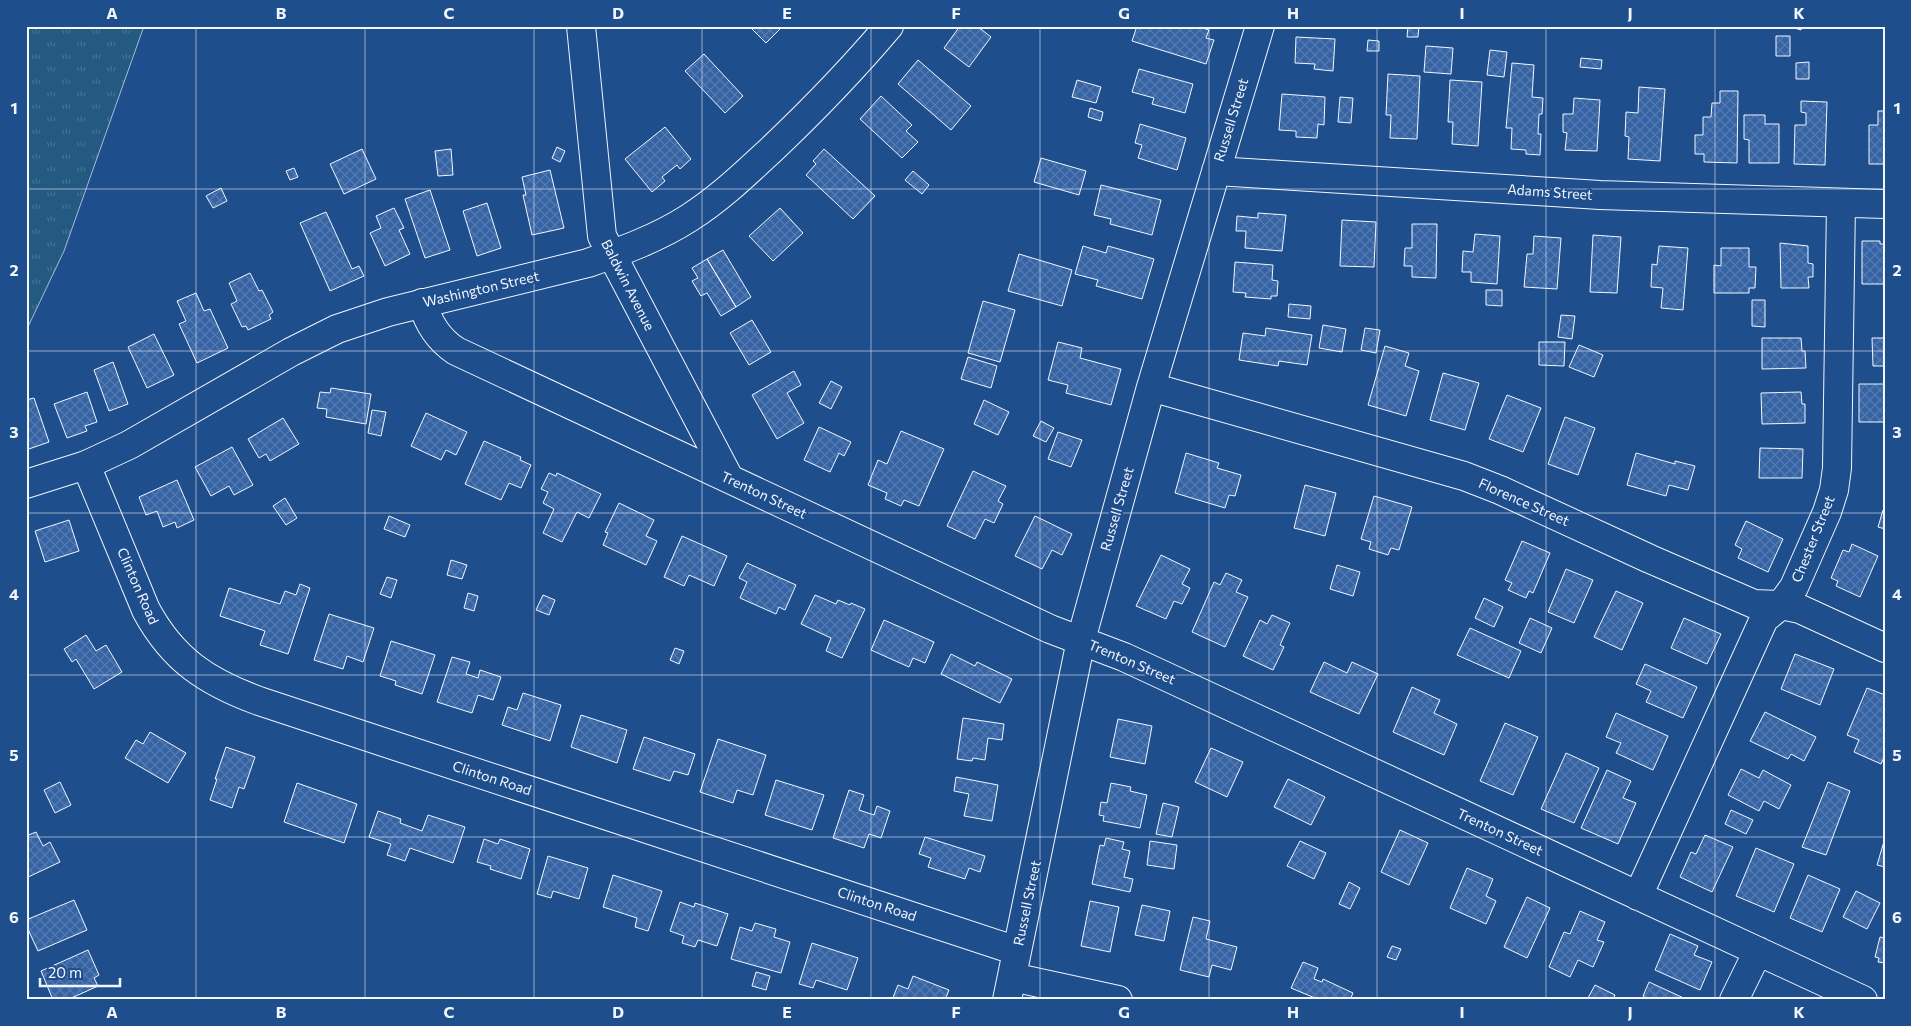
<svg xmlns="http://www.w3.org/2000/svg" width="1911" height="1026" font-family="Commissioner,sans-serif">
	<defs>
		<pattern id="park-tufts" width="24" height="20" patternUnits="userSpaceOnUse" patternTransform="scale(1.25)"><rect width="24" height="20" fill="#245a82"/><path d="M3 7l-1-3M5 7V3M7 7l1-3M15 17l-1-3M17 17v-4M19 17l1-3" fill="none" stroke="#447295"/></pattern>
		<pattern id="building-cross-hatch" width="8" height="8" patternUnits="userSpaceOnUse" patternTransform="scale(1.25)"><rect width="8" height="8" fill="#3563a3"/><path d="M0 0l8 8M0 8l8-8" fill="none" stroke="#537ab1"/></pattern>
	</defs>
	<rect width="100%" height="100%" fill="#1f4e8c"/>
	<path fill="url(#park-tufts)" stroke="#a8bbd7" d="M26,26H144L64,251L26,331Z"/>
	<path fill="url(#building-cross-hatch)" stroke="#f2f6ff" d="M749,26H783L766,43Z
		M960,26H977L991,37L969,67L944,48Z
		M1137,26H1196L1209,30L1206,38L1214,40L1206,64L1132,41Z
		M1408,26H1419L1418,37H1407Z
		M1788,26H1802L1801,30Z
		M1776,36H1790V56H1776Z
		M1296,37L1335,39L1333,71L1314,69L1315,64L1295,63Z
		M1368,40L1379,41V51H1367Z
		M1426,46L1453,48L1451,74L1424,72Z
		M1490,50L1507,52L1504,77L1487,75Z
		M704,54L743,96L725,113L685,71Z
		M1581,58L1602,60L1601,69L1580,67Z
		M918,60L971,106L951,130L898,84Z
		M1809,62V79H1796V63Z
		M1512,63L1534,65L1532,97L1543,98L1542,114H1539L1538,134H1541L1540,155L1526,154V150L1511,149L1512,128H1506Z
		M1139,69L1193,84L1185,113L1152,104L1154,98L1132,92Z
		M1388,74L1420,76L1417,139L1390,138L1391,115H1386Z
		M1077,80L1101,87L1096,103L1072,97Z
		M1450,80L1482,82L1478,146L1452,144L1453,122H1448Z
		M1639,87L1665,89L1660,161L1628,159L1629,137L1625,136L1626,112L1638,113Z
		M1720,91H1738L1737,163L1704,162V154H1695V135H1703V117H1711L1712,103H1720Z
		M1282,94L1325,97L1324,125L1318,124L1317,138L1296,137V131L1279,130Z
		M881,96L912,125L906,131L918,142L902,158L860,119Z
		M1340,97L1353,98L1351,123L1338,122Z
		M1574,98L1600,100L1597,151L1565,150L1567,133L1563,132V114H1573Z
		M1801,101L1827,102L1825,165L1794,164L1795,125H1806V113L1801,112Z
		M1090,108L1103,112L1101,121L1088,117Z
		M1878,111H1885V164H1869V125H1878Z
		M1744,115H1765V124H1779V163H1749V140L1744,139Z
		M1140,124L1186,138L1177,170L1138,158L1142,145L1135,143Z
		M665,127L691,159L680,169L677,165L662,177L665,181L652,192L625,159Z
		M557,147L565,151L560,162L552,158Z
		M362,149L376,179L344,194L330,164Z
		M451,149L453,175L438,176L435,151Z
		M824,149L875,196L853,219L806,175L816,164L813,161Z
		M1041,158L1086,171L1079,195L1034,182Z
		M294,168L298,177L290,180L286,171Z
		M550,170L564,228L532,235L523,195H526L522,177Z
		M913,171L929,185L922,194L905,180Z
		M1101,185L1161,200L1152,235L1110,224L1111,219L1094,215Z
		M221,188L227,201L213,208L206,196Z
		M430,190L450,250L425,258L405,199Z
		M487,203L501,248L477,256L463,211Z
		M394,208L404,228L399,230L410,254L385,266L370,233L381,228L376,216Z
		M780,208L803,233L773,261L749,236Z
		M326,212L352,269L359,266L364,276L330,291L300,223Z
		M1258,213L1286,215L1282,251L1245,248L1246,231H1236L1237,216L1258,218Z
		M1342,220L1376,222L1374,267L1340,266Z
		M1412,224H1437L1436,278L1412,277V266H1404L1405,248H1412Z
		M1475,234L1500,236L1497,284L1471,282V272H1462L1463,251L1473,252Z
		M1593,235L1621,237L1617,293L1590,292Z
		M1534,236L1561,238L1557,289L1524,287L1527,254H1533Z
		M1862,241H1880V244H1885V284H1862Z
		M1780,243L1808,246V263L1813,264V277H1808L1809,288H1781Z
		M1083,246L1106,253L1108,246L1154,259L1142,299L1096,286L1098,280L1075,274Z
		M1659,246L1688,248L1683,310L1661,308L1663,288L1651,287L1652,264L1657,265Z
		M1721,248H1749V267H1756L1755,288H1749V293H1714V265L1721,266Z
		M723,250L751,297L736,307L707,259Z
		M1019,254L1072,270L1062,306L1008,291Z
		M707,259L736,307L721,316L707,293L701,296L692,281L698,278L692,268Z
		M1235,262L1273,265L1272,280L1278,281L1277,296H1271V299L1245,297L1246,293L1233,292Z
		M250,273L259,291L262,290L273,312L269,315L271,319L248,330L246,326L242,327L231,304L237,301L229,283Z
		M1486,290H1502V306L1486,305Z
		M196,293L204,311L210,309L228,348L197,363L179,324L186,321L177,301Z
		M1752,300H1765V327L1752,326Z
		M983,301L1015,310L1000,362L968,353Z
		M1289,304L1311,306L1310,319L1288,317Z
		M1561,315L1575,316L1572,339L1558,337Z
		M752,320L771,352L749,365L730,333Z
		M1323,325L1346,329L1342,352L1319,348Z
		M1266,328L1312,335L1307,365L1279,361L1278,366L1239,360L1243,333L1265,336Z
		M1365,328L1380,330L1376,353L1361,350Z
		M154,334L174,375L147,388L128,347Z
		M1762,338H1801L1802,351H1805L1806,368L1762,369Z
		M1872,338H1885V366H1873Z
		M1058,342L1082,348L1080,358L1121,369L1111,405L1066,393L1068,385L1048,380Z
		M1539,342H1565L1564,366L1539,365Z
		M1579,345L1603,355L1594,377L1569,367Z
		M1385,346L1409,353L1405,366L1419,371L1406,416L1368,405Z
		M968,357L997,366L991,388L961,379Z
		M113,362L128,404L109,411L94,370Z
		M794,371L801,385L787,393L804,423L777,439L752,395Z
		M1443,373L1479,383L1465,430L1430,420Z
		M831,381L842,387L831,409L819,403Z
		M1859,384H1885V422H1859Z
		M331,388L371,394L366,424L326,417L327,409L317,408L320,392L330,393Z
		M87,392L97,422L85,426L87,431L67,438L54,404Z
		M1801,392L1802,404H1805V423L1762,424L1761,393Z
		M1507,395L1541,408L1523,452L1489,439Z
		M34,398L49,442L26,450V400Z
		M984,400L1009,412L998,435L974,424Z
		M372,410L386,412L381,436L368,433Z
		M426,413L467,432L456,455L446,450L441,460L411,446Z
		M1565,417L1595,428L1578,475L1548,464Z
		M283,418L299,444L270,461L266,454L259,458L248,439Z
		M1041,421L1054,428L1046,442L1033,436Z
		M819,427L851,442L844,456L839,453L830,472L804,460Z
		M901,431L944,449L919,506L904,500L901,506L885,499L887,493L868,485L878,460L887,464Z
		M1058,432L1082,440L1071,467L1048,459Z
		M484,441L521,457L520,460L531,465L521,488L509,483L501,500L465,484Z
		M232,447L253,485L234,495L229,486L211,496L195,467Z
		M1760,448L1803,449L1802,478H1759Z
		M1186,453L1219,463L1217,468L1241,475L1235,496L1229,495L1225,508L1175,493Z
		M1636,453L1675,464V461L1695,466L1688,490L1669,485L1666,496L1627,485Z
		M973,471L1006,486L998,501L1003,504L994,523L985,519L975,539L947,526Z
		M549,473L556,476L557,473L601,494L589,518L577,512L562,542L543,533L554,509L543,503L548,492L541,489Z
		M177,480L194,520L177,528L175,522L163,527L157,511L146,515L139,497Z
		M1305,485L1336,493L1325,536L1294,528Z
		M1374,496L1412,507L1399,550L1391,548L1388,555L1369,549L1371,542L1361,539Z
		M285,498L297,518L286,525L273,506Z
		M619,503L654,520L646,536L657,541L646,565L603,545L608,533L605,532Z
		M1883,510H1885V529L1878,527Z
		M389,516L410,525L405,537L384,529Z
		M1035,516L1072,534L1062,555L1052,550L1042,569L1015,556Z
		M69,520L79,551L45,562L35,531Z
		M1746,521L1783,539L1768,572L1738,558L1742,549L1735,545Z
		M682,536L727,556L714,586L689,575L684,586L664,577Z
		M1522,541L1550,553L1533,593L1529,591L1526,598L1508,590L1512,583L1505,580Z
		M1852,544L1878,556L1860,597L1836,586L1838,581L1831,578L1843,550L1849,552Z
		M1161,555L1190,569L1182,584L1190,588L1182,604L1174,601L1166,619L1136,606Z
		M451,560L467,565L462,579L447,575Z
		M747,563L796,585L785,610L779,607L776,614L740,598L747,582L739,578Z
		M1337,565L1360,572L1353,596L1330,589Z
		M1566,569L1593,580L1574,623L1548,612Z
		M1226,573L1242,580L1236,592L1248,597L1225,647L1192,632L1214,582L1220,585Z
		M387,577L397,580L391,598L380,594Z
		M300,584L310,588L288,654L260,645L265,631L220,616L229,588L280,604L285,591L296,595Z
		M1616,591L1643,603L1622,650L1594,637Z
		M468,593L478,596L474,611L464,608Z
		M543,595L555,600L549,615L536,610Z
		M815,595L836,604L838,600L850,605L851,603L865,609L842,658L826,651L831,638L801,624Z
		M1484,598L1503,607L1494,627L1475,618Z
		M329,614L374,628L363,662L347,656L343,669L314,660Z
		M1272,615L1290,623L1280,645L1284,647L1273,670L1243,656L1260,620L1267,624Z
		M1530,618L1552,628L1541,653L1519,643Z
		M1684,618L1721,634L1707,664L1671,648Z
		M884,620L934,642L925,663L913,658L909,667L871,650Z
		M1470,628L1521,651L1509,678L1457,655Z
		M86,635L96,651L106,645L122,672L94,689L76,659L72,662L64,649Z
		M391,641L435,655L422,694L395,685L396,681L380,676Z
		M675,648L684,651L679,664L670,660Z
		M951,654L975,666L977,662L1012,679L1000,703L941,674Z
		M1795,654L1834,669L1820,705L1781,689Z
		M452,657L470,662L466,674L478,678L480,670L501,677L493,700L478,695L472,713L437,702Z
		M1324,662L1347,673L1352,662L1378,674L1359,714L1310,692Z
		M1645,664L1697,687L1683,718L1646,702L1651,691L1636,684Z
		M1412,687L1440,700L1434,713L1457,724L1444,755L1393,732Z
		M1867,688L1885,695V755L1881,764L1854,752L1859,740L1847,735Z
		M523,693L561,705L550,741L502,725L508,707L517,710Z
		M1765,712L1816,737L1804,761L1791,754L1788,759L1750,741Z
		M1616,713L1668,736L1653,770L1616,753L1621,743L1606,737Z
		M581,715L627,730L617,763L571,747Z
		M963,718L1004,724L1002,740L988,738L985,760L973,758L972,761L957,759Z
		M1118,719L1152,726L1145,764L1110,757Z
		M1505,723L1538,737L1513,795L1480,781Z
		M150,732L186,753L168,783L125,758L136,740L143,744Z
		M644,737L695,754L688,775L674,771L670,781L633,769Z
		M718,739L766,755L753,795L737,790L733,803L700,792Z
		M226,747L255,757L244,789L239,787L232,808L210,800L217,779H215Z
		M1211,748L1243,762L1227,797L1195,782Z
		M1566,753L1599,768L1574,823L1541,809Z
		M1741,769L1759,778L1763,770L1791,785L1779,809L1764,801L1759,811L1728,795Z
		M1607,770L1631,781L1623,798L1636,803L1618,844L1581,828Z
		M956,777L998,785L992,821L964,816L969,794L954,791Z
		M1288,779L1325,797L1311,825L1274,807Z
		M776,780L824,795L812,830L765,815Z
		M60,782L71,805L55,813L44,790Z
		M1828,782L1850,791L1826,855L1802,847Z
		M297,783L357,804L344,843L284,822Z
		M1111,783L1131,787L1130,791L1147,795L1140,828L1103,821L1104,816L1099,815L1101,802L1107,803Z
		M849,790L864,795L859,810L874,815L877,806L890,811L881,838L869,834L864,848L833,838Z
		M1163,803L1179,807L1172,837L1156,834Z
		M1731,810L1753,820L1746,834L1725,824Z
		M378,811L401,819L400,823L422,831L428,815L465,827L453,863L410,848L405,861L387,855L391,844L369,837Z
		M1400,830L1428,843L1409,885L1381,872Z
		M36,832L43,846L50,842L60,862L26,878V836Z
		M1705,835L1733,847L1712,892L1680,877L1691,852L1696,854Z
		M925,837L985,856L980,872L969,868L965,879L928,867L931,858L919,854Z
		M1106,838L1124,842L1122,849L1130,851L1124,877L1133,879L1130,892L1092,884L1100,845L1104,846Z
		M1885,838V867L1877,865Z
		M484,839L498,844L500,839L530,849L521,879L490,869L491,866L477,862Z
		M1150,841L1177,845L1174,869L1147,865Z
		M1300,841L1326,853L1314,879L1287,866Z
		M1756,848L1794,864L1774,912L1736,896Z
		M548,856L588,868L579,899L553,891L551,898L537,894Z
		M1467,868L1493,879L1486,896L1496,901L1486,924L1450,908Z
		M613,875L662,891L648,931L635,927L637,918L603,907Z
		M1808,875L1840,889L1822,932L1790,918Z
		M1349,882L1360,888L1350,909L1339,904Z
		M1856,891L1880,903L1867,929L1843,917Z
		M1527,897L1550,908L1527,958L1504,947Z
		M74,900L87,930L38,951L26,925V920Z
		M1090,901L1119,907L1110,952L1081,946Z
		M680,902L694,907L695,903L728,914L717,946L698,940L695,947L682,943L684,936L670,931Z
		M1142,905L1170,911L1164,941L1135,935Z
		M1580,911L1605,922L1597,940L1604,942L1593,967L1578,960L1570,977L1549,967L1564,932L1570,934Z
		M1193,917L1210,921L1206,939L1237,947L1231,970L1212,965L1209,977L1180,970Z
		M755,923L776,929L774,937L790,942L781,973L731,959L740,927L752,931Z
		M1670,934L1698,946L1694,955L1712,962L1700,990L1655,970Z
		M1880,937L1885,938V963L1878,962L1879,958L1875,957Z
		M812,943L858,958L847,990L816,980L813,988L799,984Z
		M1392,946L1401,949L1396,960L1387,957Z
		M88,950L99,975L94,978L98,986L67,1000H53L41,971Z
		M1303,962L1318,968L1314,979L1322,982L1323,979L1353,993L1350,1000H1314L1315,998L1291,988Z
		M756,972L770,976L766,990L752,986Z
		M913,976L949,990L945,1000H892L898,985L908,989Z
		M1649,982L1688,1000H1645L1646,998L1643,996Z
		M1595,985L1615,995L1613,1000L1588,998Z"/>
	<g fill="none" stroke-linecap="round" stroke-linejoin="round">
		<g stroke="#f2f6ff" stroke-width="30">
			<path id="minor" d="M581,26L602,236L729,478
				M1216,171L1600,195L1885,204
				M422,303C429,324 438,339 456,351L1050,629L1124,657L1863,1000
				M1151,387L1464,476L1500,490L1650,559L1754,604L1781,605L1800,609L1885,648
				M86,465L146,610C173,660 207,682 259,701L1017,951
				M1638,896L1764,619L1781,605L1794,587L1827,512L1834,490L1837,468L1841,203
				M1012,977L1118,1000
				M1007,1000L1081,640L1151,387L1260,26
				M1734,1000L1758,951"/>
		</g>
		<g stroke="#f2f6ff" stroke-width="30">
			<path id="major" d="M26,484L86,465L129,445L291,352L337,329L388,312L588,263C622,251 658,238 689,218C719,199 744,175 771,150C812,111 852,70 889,26"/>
		</g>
		<use href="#minor" stroke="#1f4e8c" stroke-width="28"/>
		<use href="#major" stroke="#1f4e8c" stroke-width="28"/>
	</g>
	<path fill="none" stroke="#f2f6ff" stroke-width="1" stroke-opacity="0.55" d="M196,26V1000M365,26V1000M534,26V1000M702,26V1000M871,26V1000M1040,26V1000M1209,26V1000M1377,26V1000M1546,26V1000M1715,26V1000M26,189H1885M26,351H1885M26,513H1885M26,675H1885M26,837H1885"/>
	<g text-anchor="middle" stroke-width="4" stroke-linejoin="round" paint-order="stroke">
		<g font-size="14" fill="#f2f6ff" stroke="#1f4e8c">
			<text transform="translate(1231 120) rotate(-73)" y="5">Russell Street</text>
			<text transform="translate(1550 192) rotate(4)" y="5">Adams Street</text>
			<text transform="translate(628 285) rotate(63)" y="5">Baldwin Avenue</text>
			<text transform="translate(481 289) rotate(-13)" y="5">Washington Street</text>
			<text transform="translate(764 495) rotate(25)" y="5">Trenton Street</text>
			<text transform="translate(1524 502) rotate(24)" y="5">Florence Street</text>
			<text transform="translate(1117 509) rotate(-74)" y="5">Russell Street</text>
			<text transform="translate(1813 539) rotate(-68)" y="5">Chester Street</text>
			<text transform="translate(138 586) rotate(66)" y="5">Clinton Road</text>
			<text transform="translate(1132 662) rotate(23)" y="5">Trenton Street</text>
			<text transform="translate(492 778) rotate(18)" y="5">Clinton Road</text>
			<text transform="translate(1500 832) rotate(25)" y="5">Trenton Street</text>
			<text transform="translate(1027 903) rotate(-78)" y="5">Russell Street</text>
			<text transform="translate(877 904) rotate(18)" y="5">Clinton Road</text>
		</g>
	</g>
	<rect width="1911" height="1026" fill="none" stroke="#1f4e8c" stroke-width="55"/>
	<path d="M40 978v8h80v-8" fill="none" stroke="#f2f6ff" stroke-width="2.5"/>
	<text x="48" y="978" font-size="15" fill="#f2f6ff" stroke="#1f4e8c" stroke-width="4" paint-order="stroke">20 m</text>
	<rect x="28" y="28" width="1856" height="970" fill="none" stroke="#f2f6ff" stroke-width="2"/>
	<g font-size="16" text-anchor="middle" font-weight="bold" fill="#f2f6ff">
		<text x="112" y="19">A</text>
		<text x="281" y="19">B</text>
		<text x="449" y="19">C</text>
		<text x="618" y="19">D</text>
		<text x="787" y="19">E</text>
		<text x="956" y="19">F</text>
		<text x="1124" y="19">G</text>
		<text x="1293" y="19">H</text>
		<text x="1462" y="19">I</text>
		<text x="1630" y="19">J</text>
		<text x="1799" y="19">K</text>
		<text x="14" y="114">1</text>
		<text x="1897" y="114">1</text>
		<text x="14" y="276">2</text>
		<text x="1897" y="276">2</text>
		<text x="14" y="438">3</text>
		<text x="1897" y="438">3</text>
		<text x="14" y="600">4</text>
		<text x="1897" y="600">4</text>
		<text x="14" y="761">5</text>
		<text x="1897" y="761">5</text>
		<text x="14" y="923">6</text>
		<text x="1897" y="923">6</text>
		<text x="112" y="1018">A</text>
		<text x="281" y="1018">B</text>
		<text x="449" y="1018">C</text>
		<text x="618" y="1018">D</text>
		<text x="787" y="1018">E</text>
		<text x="956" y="1018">F</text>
		<text x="1124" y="1018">G</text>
		<text x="1293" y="1018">H</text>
		<text x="1462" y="1018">I</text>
		<text x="1630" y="1018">J</text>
		<text x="1799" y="1018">K</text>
	</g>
</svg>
